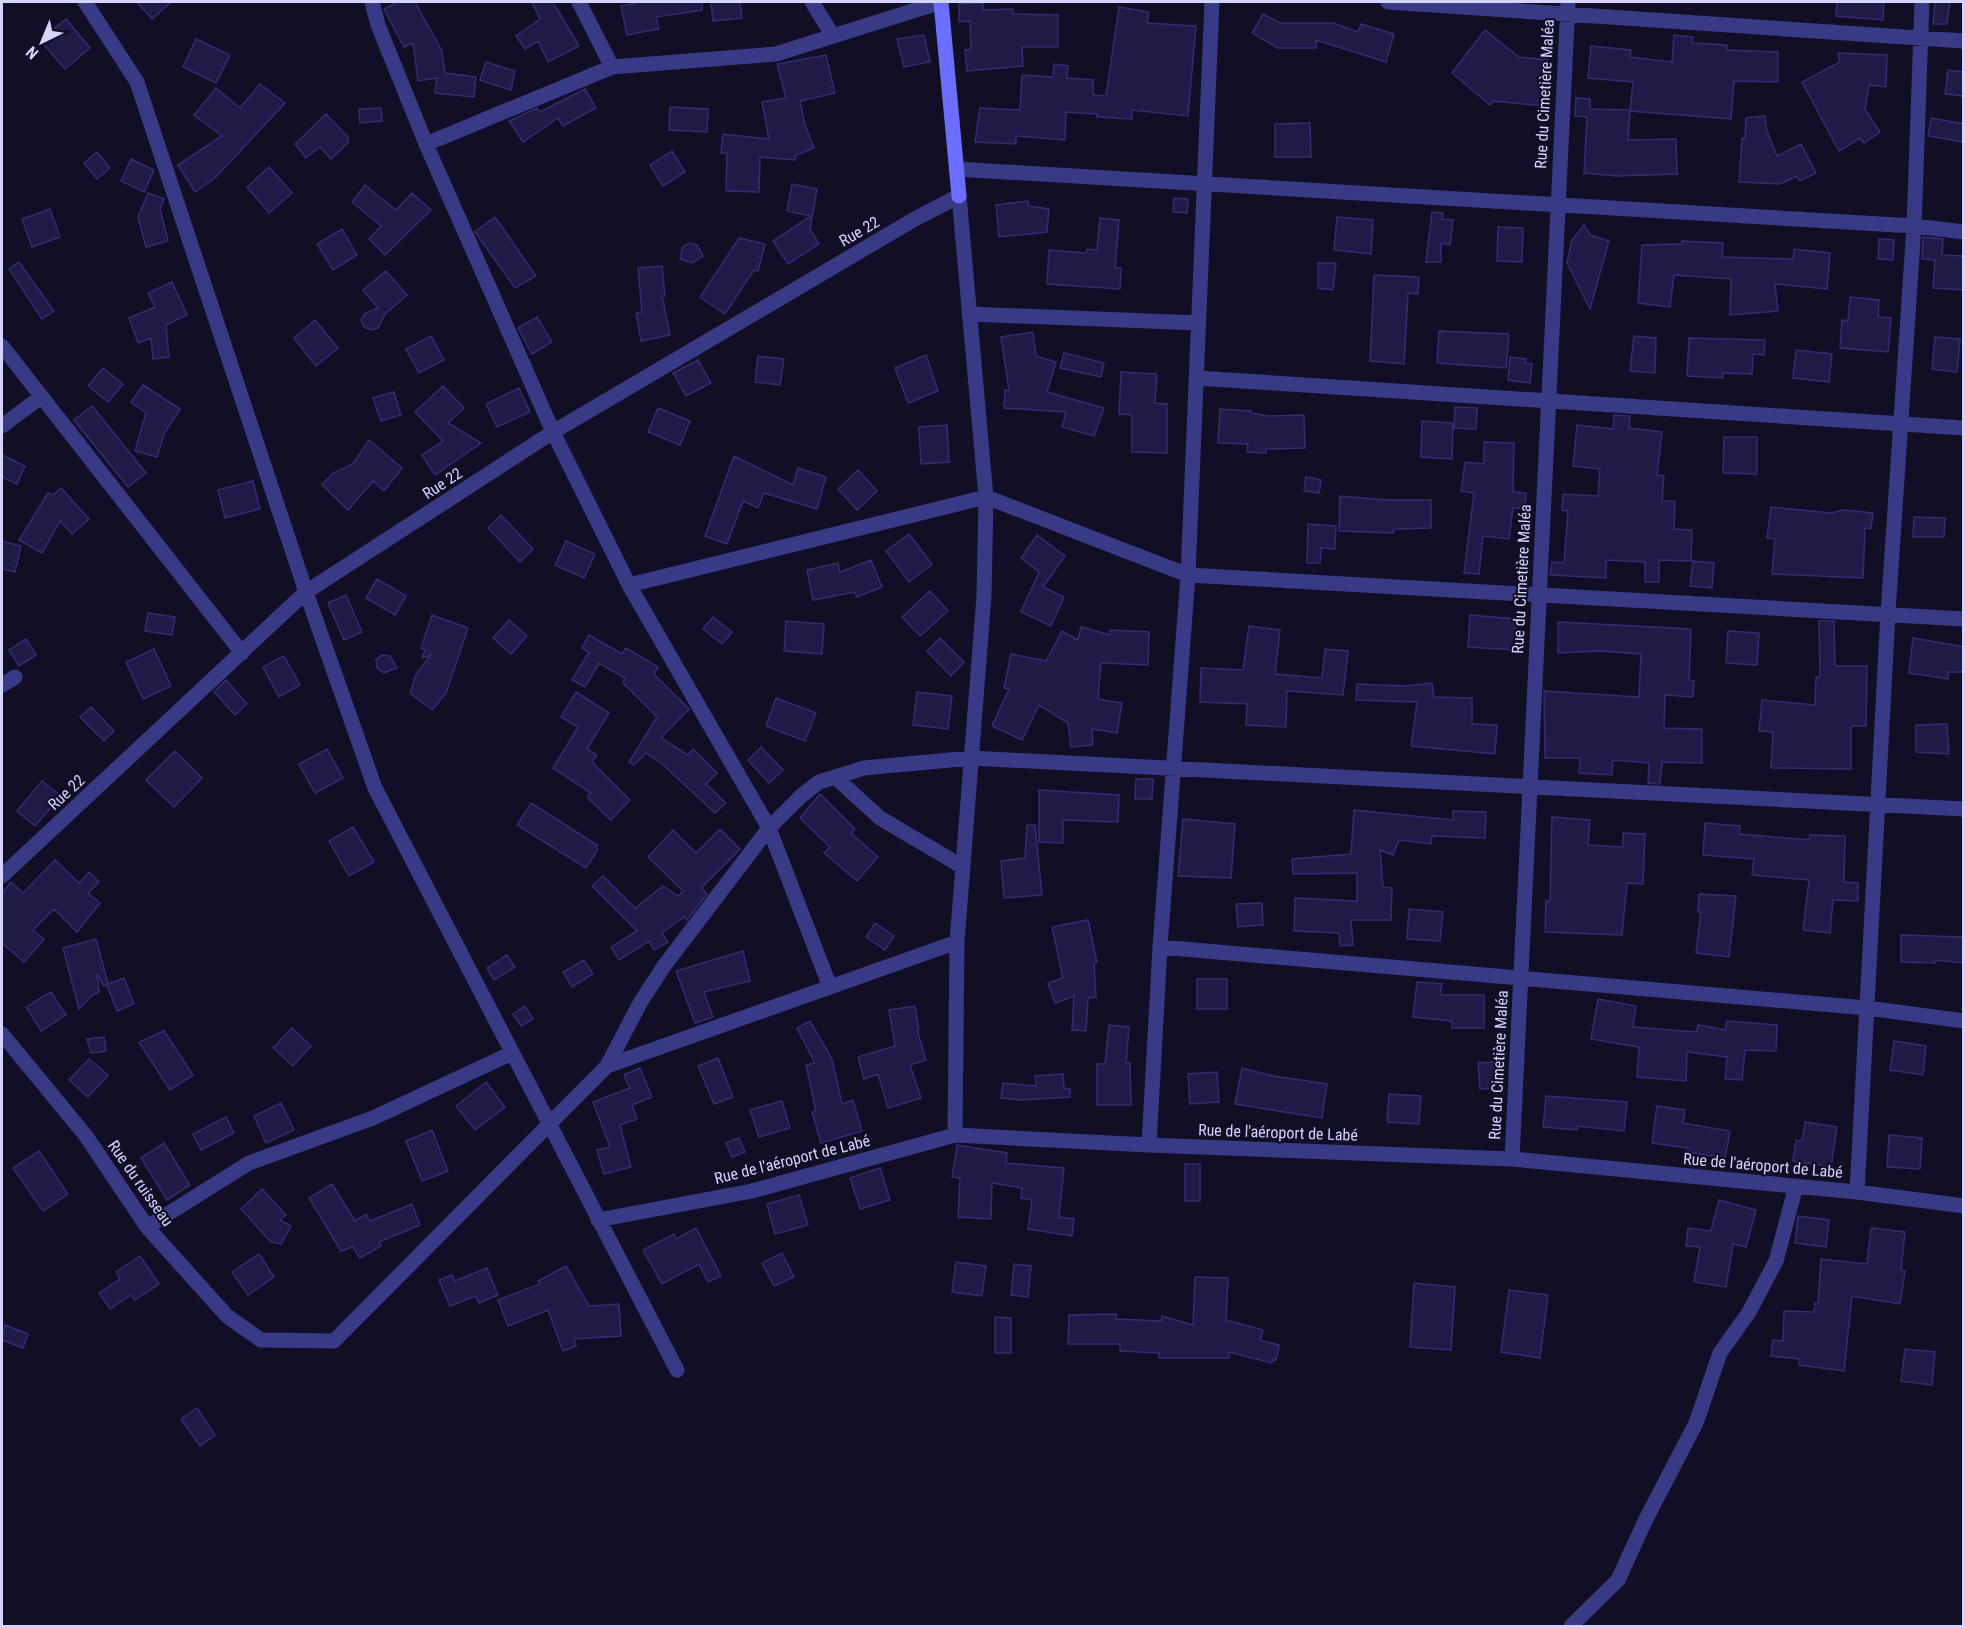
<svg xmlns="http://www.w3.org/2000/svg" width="1965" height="1628" font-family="'Roboto Condensed',sans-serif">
	<rect width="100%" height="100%" fill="#110e26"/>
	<path fill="#201a47" stroke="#352b73" stroke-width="1.5" d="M137,2H171L152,19Z
		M398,2H415L442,51L445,73L476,77L474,97L435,93L437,78L418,81L413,43L404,47L384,9Z
		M532,2H553L579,46L548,62L538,41L525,49L516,36L540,19Z
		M641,2H702V10L656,17L659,29L627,35L621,6Z
		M711,2H740L742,18L713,21Z
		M1837,2H1884L1883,20L1836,16Z
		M1935,2H1950L1947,24H1933Z
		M983,3V10L1013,9V14L1058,15V47H1022L1023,66L967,71L965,50L971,49L970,21L959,22V4Z
		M1119,7L1149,12L1147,23L1196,26L1188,116L1132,110V119L1097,117V114L1066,112L1065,140L1016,136V144L975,142L980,108L1020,110L1022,75L1053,77L1054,64L1068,66L1067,78L1093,80V95L1106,96Z
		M1263,14L1280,23H1333L1358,32L1361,24L1394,34L1386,62L1316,40V48H1278L1252,33Z
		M66,19L90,48L65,69L40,40Z
		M1485,30L1519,57L1548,60L1545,106L1493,101L1490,105L1452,73Z
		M924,35L930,62L904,67L897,39Z
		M1674,35L1693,37L1692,43L1727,45V50L1778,52V82L1734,81L1731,119L1630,111L1633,82L1588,78L1591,46L1631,50L1630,57L1672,62Z
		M196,39L230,55L216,83L183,67Z
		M1838,53L1887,55L1886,87L1869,85L1865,109L1880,132L1864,143L1860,138L1839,151L1802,82L1840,62Z
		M826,55L835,93L800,101L805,125L814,148L796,155L795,160L760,157L759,192L726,191L727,153H721L723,134L769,139L762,102L786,98L777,64Z
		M486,62L515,71L511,90L480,80Z
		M1948,70L1964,72V96L1945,94Z
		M260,84L285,103L215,178L195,192L178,165L222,136L194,115L216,88L240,108Z
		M585,89L596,108L563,126L558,118L523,142L509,121L537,108L540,112Z
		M1576,98L1590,99V109L1630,110L1628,140L1676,139L1677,174L1617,176L1584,173L1587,117L1575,116Z
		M670,107L708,109L707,132L669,130Z
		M381,108L382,121L360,123L359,109Z
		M326,114L348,137V143L331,159L320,147L306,158L295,144Z
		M1765,116L1767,131L1777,156L1801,144L1816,173L1800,181L1797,176L1780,184L1739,182L1742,138H1745L1746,118Z
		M1931,118L1964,124V142L1928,136Z
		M1310,123L1311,157H1275V124Z
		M672,151L685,172L663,186L650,165Z
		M97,152L110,168L97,179L84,163Z
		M131,159L154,170L144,192L121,181Z
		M269,167L292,193L269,213L247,187Z
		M792,184L817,189L810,229L819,244L788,264L773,241L811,216L787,211Z
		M365,185L396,210L412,193L431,210L385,255L369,239L381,226L352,202Z
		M148,193L164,199L160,209L168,241L146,247L138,217Z
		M1174,198L1188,199L1187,213L1173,212Z
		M1028,201L1029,206L1049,209L1047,232L999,237L996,205Z
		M50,209L60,237L32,247L22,219Z
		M1432,212L1443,213L1442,219L1453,220L1450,245L1441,243V262H1426Z
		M495,217L536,276L515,288L475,232Z
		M1337,217L1373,220L1371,254L1334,250Z
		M1100,218L1119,220L1115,268H1121L1120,289L1047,284L1049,250L1086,253L1087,249L1097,250Z
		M1584,225L1590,235L1609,241L1590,309L1567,263L1572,240Z
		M1498,227L1523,228L1522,262L1497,261Z
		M342,229L357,255L333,270L317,244Z
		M1923,237L1943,239L1942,255L1964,256V290L1933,288L1935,260L1922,259Z
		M739,238L765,244L758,271L754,270L725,314L700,297Z
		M1879,239L1894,240L1893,260L1878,259Z
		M1682,241L1723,243L1722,257L1793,259L1794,249L1830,253L1827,289L1775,284L1778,311L1730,315L1731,279L1674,275L1670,307L1638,303L1642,245L1682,244Z
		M690,243L697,245L703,256L692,263L680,259L683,246Z
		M19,262L54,311L42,319L9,269Z
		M1318,263H1336L1333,290L1318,288Z
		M662,266L665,296H662L670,335L641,341L636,313L642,312L638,268Z
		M386,271L407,295L385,314L378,328L371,330L364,327L361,320L365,313L378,308L363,290Z
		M1374,275L1419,277L1418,294L1408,293L1404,364L1370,361Z
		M172,282L187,315L166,325L169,357L153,359L151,338L138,343L129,318L155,307L148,293Z
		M1850,297L1879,300L1878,317L1891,318L1888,352L1840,348L1842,320L1848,321Z
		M537,317L552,342L532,354L518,328Z
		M315,320L338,348L316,366L294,338Z
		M1439,331L1509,334L1506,368L1437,363Z
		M1033,332L1036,356L1056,362L1047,392L1104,408L1094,436L1062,427L1066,412L1004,408L1005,390H1009L1001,337Z
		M431,336L444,360L419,373L406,349Z
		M1634,336L1656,338L1655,373L1630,371Z
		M1935,337L1960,339L1957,372L1932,369Z
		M1689,338L1765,340L1764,355L1753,354L1752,374L1723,373V378L1687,376Z
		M1796,350L1832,354L1829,382L1793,378Z
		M1064,353L1104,363L1101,377L1060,368Z
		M926,355L938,391L908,403L895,368Z
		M758,356L784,359L780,385L755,382Z
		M1510,357L1526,359L1525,363L1532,364L1530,383L1508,380Z
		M698,360L711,383L686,396L673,373Z
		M103,368L123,384L108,402L88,386Z
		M1121,372L1157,374L1155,403L1167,404V453L1132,452V415L1119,414Z
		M143,385L180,409L164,434L157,457L135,451L146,413L131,402Z
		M443,386L464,408L448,423L481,443L435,475L422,455L443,441L415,412Z
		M519,388L530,412L497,427L486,404Z
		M394,392L401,415L381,421L373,398Z
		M92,406L146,473L128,487L74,420Z
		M1455,407L1477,408L1476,429L1454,428Z
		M658,408L690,421L680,445L648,432Z
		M1220,409L1251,411V413L1268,416L1304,415L1305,448L1266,449V453L1247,452L1248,444L1218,443Z
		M1614,415L1630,416L1629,428L1662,432L1657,475L1664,476L1662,501H1675L1674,529L1692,530L1691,561L1659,560V582H1645V562L1606,560V578L1550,575L1552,562L1564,563L1568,511L1562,510L1563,494L1598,496L1600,469L1573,466L1577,425L1613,429Z
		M1422,421L1453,423L1452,459L1421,457Z
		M947,425L949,462L921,464L919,427Z
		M1724,437H1757V474L1723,473Z
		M369,440L402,468L384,491L373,481L348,510L322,485L333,473L353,464Z
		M1484,442L1514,443L1513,492L1526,493L1525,509L1513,508L1509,539L1483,536L1479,574L1464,573L1474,493L1461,491L1465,462L1484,464Z
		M2,455L25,466L17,484L2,477Z
		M734,456L793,485L798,468L826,477L817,509L764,493L758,508L743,501L727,544L705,536Z
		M858,470L877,491L857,510L838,489Z
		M1306,477L1321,480L1319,493L1304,491Z
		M253,481L260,509L225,518L218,490Z
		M61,488L89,519L72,534L60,521L42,553L19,540L48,493L53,495Z
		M1340,496L1386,500H1431V528L1394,529L1393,533L1339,531Z
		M1771,507L1831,513L1843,510L1873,513L1871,529L1865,528L1863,578L1772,574L1775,539L1767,538Z
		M501,515L533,549L520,562L488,528Z
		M1914,517L1945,518L1944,537H1913Z
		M1308,524L1336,526L1335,549L1321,548L1320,563H1307Z
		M909,534L932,564L909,582L886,551Z
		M1037,535L1065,556L1043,587L1064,597L1051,626L1021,612L1039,572L1021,558Z
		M2,541L21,546L15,572L2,569Z
		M566,541L595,554L584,578L555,565Z
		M871,560L882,587L857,597L855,592L813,600L807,570L838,563L840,572Z
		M1693,561L1714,563L1712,588L1690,586Z
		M377,579L406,596L395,615L366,598Z
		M930,591L948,611L920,636L902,617Z
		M346,595L362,632L344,640L328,603Z
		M148,613L175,617L172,635L145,631Z
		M432,615L468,628L446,693L432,710L410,693L416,674L431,655L422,658L425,650L421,648Z
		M1470,615L1516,619L1515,650L1468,647Z
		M713,617L732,632L722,644L703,629Z
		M509,620L527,636L511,654L493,638Z
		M786,621L824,624L822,654L784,651Z
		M1819,621H1834L1835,666H1867L1866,726H1851V769L1771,768L1773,732L1759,731L1762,700L1815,705L1816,677H1820Z
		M1558,622L1691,629L1689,680L1694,681L1693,697L1665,695L1664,728L1702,729V763L1662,762L1660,784L1648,783L1649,763L1613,760L1612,775L1579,773L1580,758H1545L1544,691L1639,697L1641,654L1600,651L1558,653Z
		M1249,626L1280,630L1275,674L1322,678L1325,649L1348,651L1343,695L1287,691L1286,727L1246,725L1247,704L1200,702L1201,668L1243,670Z
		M1081,627L1110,635V630L1149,632L1148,665L1101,663L1098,699L1122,703L1117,733L1092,729L1093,745L1071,747L1068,723L1039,705L1022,740L992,726L1009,689L1004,688L1011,654L1046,661L1062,631L1078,640Z
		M1728,631L1759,633L1757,665L1726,663Z
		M589,635L622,654L626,648L658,667L654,674L689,709L661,738L688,755L693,749L717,773L706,784L726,803L715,813L660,762L646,753L634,765L629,762L657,717L623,683L625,678L599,663L585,687L572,680L589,652L582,648Z
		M940,638L964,662L951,676L927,651Z
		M1913,638L1964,647V672H1948V679L1909,673Z
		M26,639L36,655L19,666L9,650Z
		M154,649L171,686L143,699L126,662Z
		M382,655L390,656L397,668L384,673L377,668L376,660Z
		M284,656L300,685L279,697L263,667Z
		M226,680L247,704L235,715L214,692Z
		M1432,683L1434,697L1472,698V724L1497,725L1495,754L1411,746L1417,702L1356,700L1357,684L1405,686Z
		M576,692L609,713L587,749L597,755L592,762L630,800L611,820L587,797L591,793L553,768L578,727L561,717Z
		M917,692L952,696L948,729L913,725Z
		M776,698L816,713L805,741L766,726Z
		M91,707L114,731L104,741L80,717Z
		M1947,724L1949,754L1916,752V725Z
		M761,747L783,770L769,783L748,760Z
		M327,749L343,778L315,793L299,764Z
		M175,751L202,778L174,807L146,780Z
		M1136,779H1153L1152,799H1135Z
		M42,781L61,796L35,826L17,811Z
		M1039,790L1119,795L1118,822L1063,820V843L1039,842Z
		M820,794L855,829L851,833L878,857L857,881L824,853L830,847L800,818Z
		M531,803L597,845V851L586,868L517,825Z
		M1354,810L1453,820V811L1486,812L1485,838L1432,836L1431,844L1399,840L1393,855L1380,850L1383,887L1392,888L1391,920H1351L1353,945L1340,946L1339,933L1294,931L1295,898L1357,901V873L1293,874L1292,859L1351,854Z
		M1552,817L1590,820L1588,845L1623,847V833L1645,834L1643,884L1627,883L1622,935L1545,932L1546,901H1550Z
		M1183,819L1235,824L1231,878L1178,876Z
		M1705,823L1740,826L1739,834L1809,840L1810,835L1845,836L1844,882L1858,883V901L1833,900L1830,933L1803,930L1809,880L1752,875L1754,859L1703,855Z
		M1027,825H1035L1042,895L1004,898L1001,861L1025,858Z
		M353,827L374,862L349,876L329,841Z
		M720,829L740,849L701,888L707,894L687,920L684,917L662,933L668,942L654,950L649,941L619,960L611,947L637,931L592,886L603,876L635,908L663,886L678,896L683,891L648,857L673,830L696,853Z
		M55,860L79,883L89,872L99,882L88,893L100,903L77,932L54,909L33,930L44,939L24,962L2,943V893L11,882L23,893Z
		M1699,894L1736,896L1729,957L1696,953L1701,912H1698Z
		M1262,903L1263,925L1238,927L1236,904Z
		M1409,909L1443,912L1440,941L1407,939Z
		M1088,920L1097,962L1094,963L1096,997L1088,998L1086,1031L1072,1030L1074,996L1055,1003L1048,983L1063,978L1052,927Z
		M875,923L894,936L885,950L866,937Z
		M1901,935L1964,937V963L1935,960V963L1901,962Z
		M96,939L108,984L124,978L134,1004L117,1011L107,985L104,986L97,974L99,992L91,996L79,1009L63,948Z
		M743,951L750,981L704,992L713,1017L695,1023L676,971Z
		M507,955L515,967L494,980L487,968Z
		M584,960L593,974L572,987L563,972Z
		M1197,979H1227V1009H1197Z
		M1417,982L1442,984L1440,995H1484V1028H1452V1021L1413,1017Z
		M51,992L66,1015L41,1031L26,1007Z
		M1598,999L1636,1006L1633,1027L1697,1032L1698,1025L1725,1030L1727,1021L1777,1025L1776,1051L1745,1050L1742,1080L1725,1079L1727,1057L1687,1052L1686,1081L1637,1077L1639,1047L1591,1039Z
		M525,1006L533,1019L521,1026L513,1014Z
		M915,1006L919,1030H917L926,1060L910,1065L921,1098L888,1108L878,1074L864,1079L858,1057L895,1046L889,1010Z
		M810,1021L832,1059L842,1104L853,1100L862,1131L821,1143L812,1112L816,1111L806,1065L815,1063L797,1028Z
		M1109,1025L1129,1027L1126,1063H1130L1131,1105H1097V1064H1105Z
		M292,1028L311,1046L293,1066L273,1048Z
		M164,1031L193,1075L170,1090L139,1042Z
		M104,1037L106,1051L91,1053L87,1039Z
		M1894,1041L1926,1046L1923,1075L1890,1070Z
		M718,1058L733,1097L714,1104L698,1066Z
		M89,1059L108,1075L88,1097L69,1080Z
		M1494,1062L1495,1088L1480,1089L1478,1063Z
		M640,1068L652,1097L632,1105L637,1119L620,1125L631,1167L604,1174L597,1150L610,1147L593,1102L630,1088L624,1075Z
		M1242,1068L1273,1076L1327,1084L1322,1118L1235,1104Z
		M1217,1072L1219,1102L1190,1104L1188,1074Z
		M1063,1074L1064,1088L1070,1089V1097L1021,1100L1001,1098L1003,1083L1036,1086L1035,1076Z
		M486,1082L505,1107L475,1130L456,1106Z
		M1389,1094L1421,1096L1419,1124L1387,1122Z
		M1546,1096L1627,1102L1624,1131L1577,1126V1130L1543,1127Z
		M782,1101L790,1128L759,1137L750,1110Z
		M281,1103L294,1130L266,1143L254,1116Z
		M1657,1106L1685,1110L1683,1123L1730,1131L1725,1158L1688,1152V1148L1652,1143Z
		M226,1117L234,1133L201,1150L193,1134Z
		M1805,1122L1837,1127L1831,1167L1793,1161L1796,1140L1802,1141Z
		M432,1130L448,1171L422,1181L406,1141Z
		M1889,1135L1922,1138L1920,1169L1887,1167Z
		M739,1138L745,1152L732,1157L726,1143Z
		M164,1143L190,1185L167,1200L141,1158Z
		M957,1145L1007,1153L1006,1163L1064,1168L1059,1217L1074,1219L1072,1236L1028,1229L1032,1200L1021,1198L1022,1188L992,1183L991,1219L958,1217L960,1178L952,1177Z
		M39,1151L68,1194L43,1211L13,1168Z
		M1185,1164H1200V1201H1185Z
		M880,1168L890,1200L860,1209L850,1178Z
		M332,1184L355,1221L366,1214L370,1221L412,1204L420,1225L379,1242L381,1246L360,1258L353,1247L341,1251L309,1198Z
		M262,1189L286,1215L280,1220L291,1226L281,1244L271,1242L241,1209Z
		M799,1195L808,1225L775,1234L767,1204Z
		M1719,1200L1756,1210L1746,1247L1733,1244L1726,1287L1694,1282L1700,1247L1686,1246L1688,1228L1711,1231Z
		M1798,1216L1829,1220L1826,1247L1795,1243Z
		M696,1228L721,1276L708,1282L699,1264L662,1284L643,1250L674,1234L676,1239Z
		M1871,1228L1905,1232L1901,1270L1905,1271L1900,1304L1852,1296L1844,1371L1799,1365L1800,1359L1771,1356L1773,1340L1783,1341L1784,1311L1814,1312L1815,1303L1818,1304L1821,1259L1867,1264Z
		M782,1253L794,1277L774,1286L762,1263Z
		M259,1254L274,1277L248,1295L232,1272Z
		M140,1256L159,1284L135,1300L131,1295L110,1309L99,1293L120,1279L116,1272Z
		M956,1262L986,1266L982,1296L952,1292Z
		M1014,1264L1031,1266L1028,1297L1011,1295Z
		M566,1266L589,1306L619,1304L621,1336L574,1339L576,1346L563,1351L548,1310L508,1326L498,1300L540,1284L538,1281Z
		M487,1268L498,1295L479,1303L476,1296L450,1306L439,1280L452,1275L455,1281Z
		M1195,1277L1228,1278L1226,1320L1263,1330L1260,1340L1279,1345L1276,1360L1273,1359L1272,1363L1229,1352V1358H1159V1353L1120,1351V1344H1068L1069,1315L1116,1314V1319L1161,1321L1162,1316L1193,1325Z
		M1414,1283L1455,1287L1451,1350L1410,1347Z
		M1509,1290L1548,1295L1540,1358L1501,1352Z
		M995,1317L1011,1318V1353H995Z
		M5,1325L28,1334L23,1348L2,1340Z
		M1905,1349L1935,1352L1932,1385L1901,1381Z
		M197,1408L215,1435L200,1446L181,1419Z"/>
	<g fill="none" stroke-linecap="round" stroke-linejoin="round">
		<path stroke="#383a86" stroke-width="15" d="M85,2L137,82L306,592L375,788L677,1370
			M372,2L378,25L426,144L553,432L629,585L769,828L830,987
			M579,2L612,67
			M812,2L833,36
			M1388,2L1964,41
			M426,144L612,67L776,54L941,2
			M956,169L1914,226L1964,232
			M969,314L1199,323
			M2,346L242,653
			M1197,378L1964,428
			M2,426L41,397
			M629,585L986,497L1188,575L1964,619
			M2,685L15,677
			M835,777L880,818L963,867
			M2,876L306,592L553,432L913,220L959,196L986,497L984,596L957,942L955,1135
			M1160,947L1867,1008L1964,1021
			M2,1034L86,1136L147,1227L227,1316L261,1340L334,1341L607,1066L957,942
			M607,1066L640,1003L664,966L769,828L801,796L819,782L864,768L971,758L1964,809
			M1149,1145L1160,947L1188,575L1212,2
			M1512,1159L1568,2
			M1857,1192L1888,613L1914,226L1922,2
			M598,1220L752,1191L955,1135L1149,1145L1512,1159L1857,1192L1964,1206
			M147,1227L249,1163L373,1118L512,1053
			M1571,1626L1618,1580L1646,1519L1696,1423L1720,1353L1749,1312L1776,1261L1796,1186"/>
		<path stroke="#6a6fff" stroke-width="15" d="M941,2L959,196"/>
	</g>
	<g text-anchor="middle" stroke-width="4.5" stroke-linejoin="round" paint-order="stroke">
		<g font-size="16" fill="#d5d3ff" stroke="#110e26">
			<text transform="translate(1544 94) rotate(-87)" y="6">Rue du Cimetière Maléa</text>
			<text transform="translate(859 231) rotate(-30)" y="6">Rue 22</text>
			<text transform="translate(442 483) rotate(-33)" y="6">Rue 22</text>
			<text transform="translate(1521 579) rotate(-87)" y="6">Rue du Cimetière Maléa</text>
			<text transform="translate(66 792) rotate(-43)" y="6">Rue 22</text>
			<text transform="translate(1498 1065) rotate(-87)" y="6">Rue du Cimetière Maléa</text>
			<text transform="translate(1278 1132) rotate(2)" y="6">Rue de l'aéroport de Labé</text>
			<text transform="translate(792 1159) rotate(-14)" y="6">Rue de l'aéroport de Labé</text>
			<text transform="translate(1763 1165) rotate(5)" y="6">Rue de l'aéroport de Labé</text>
			<text transform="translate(141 1183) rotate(55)" y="6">Rue du ruisseau</text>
		</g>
	</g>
	<rect width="1965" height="1628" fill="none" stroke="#d5d3ff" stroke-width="6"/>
	<g transform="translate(42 42) rotate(223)" stroke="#110e26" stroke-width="4.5" paint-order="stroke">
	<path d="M0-4.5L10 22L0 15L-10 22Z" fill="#d5d3ff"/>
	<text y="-9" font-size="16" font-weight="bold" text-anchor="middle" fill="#d5d3ff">N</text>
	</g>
</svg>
